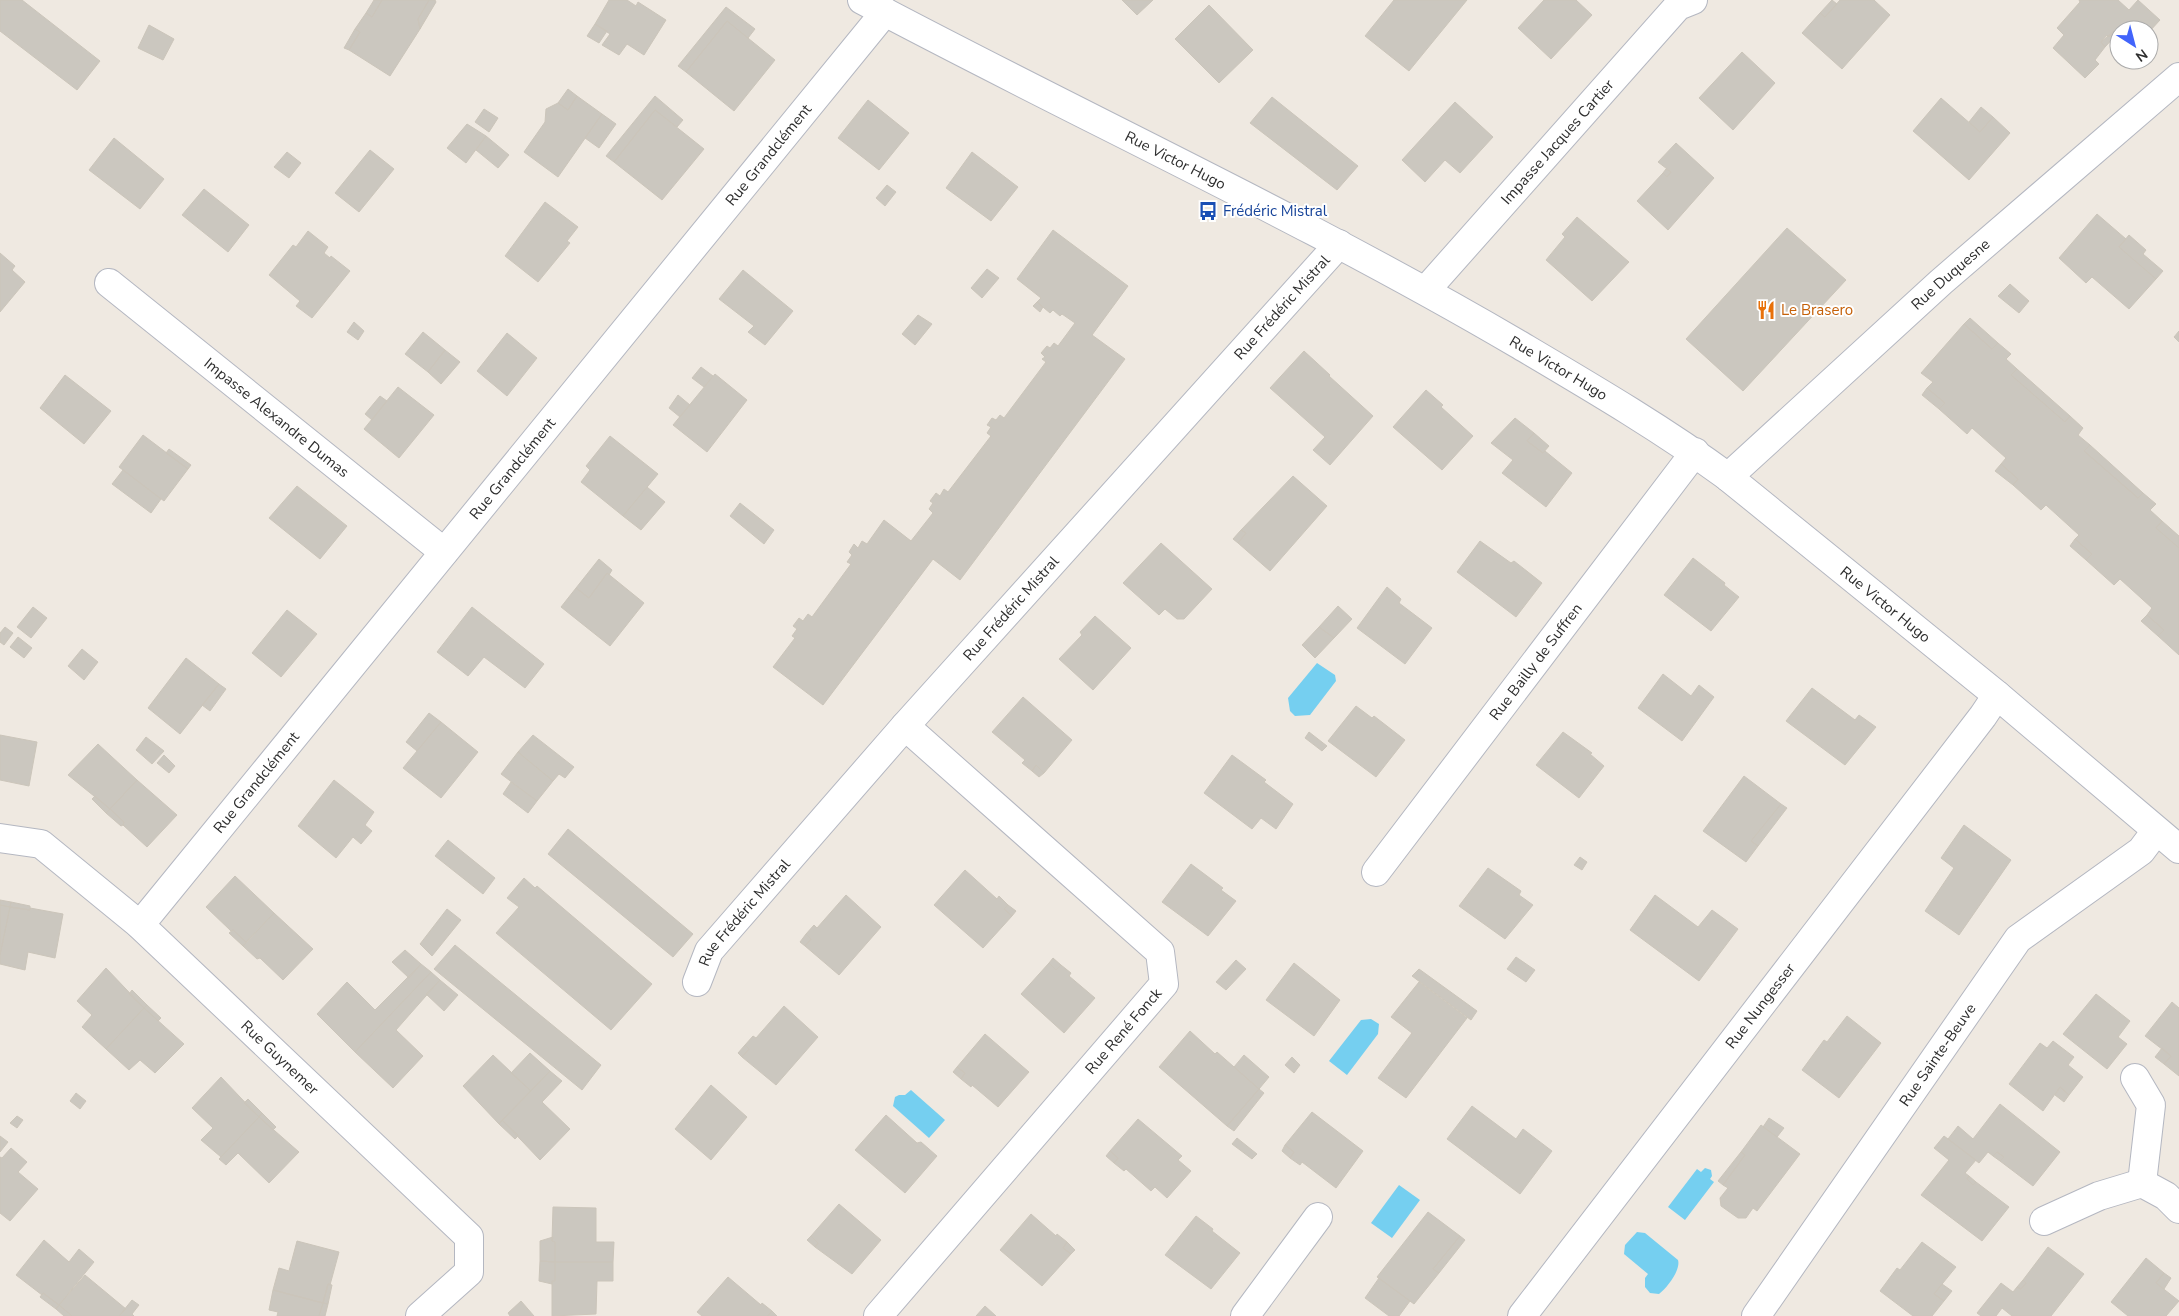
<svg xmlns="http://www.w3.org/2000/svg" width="2179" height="1316" font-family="'Nunito Sans',sans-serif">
	<rect width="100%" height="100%" fill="#efe9e1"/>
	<path fill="#75cff0" d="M1317,663L1335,675L1336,681L1310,715L1295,716L1290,711L1288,698Z
		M1371,1019L1379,1024L1378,1034L1347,1075L1329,1061L1361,1020Z
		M911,1090L945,1120L929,1138L893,1106L895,1097L899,1095H905Z
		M1705,1168L1711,1170L1712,1176L1710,1179L1714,1182L1685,1220L1668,1207L1697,1169L1701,1172Z
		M1399,1185L1420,1200L1392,1238L1371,1223Z
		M1637,1232L1645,1233L1678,1260C1681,1270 1667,1288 1659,1294L1650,1293L1645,1287V1278L1648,1274L1624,1254L1625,1245Z"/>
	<path fill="#cbc7bf" stroke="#cbc5ba" d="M0,0H22L100,61L77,90L0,31Z
		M374,0H382L372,17L366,13Z
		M382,0H429L418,19L420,29L390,76L349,50L360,32L355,29L366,13L372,17Z
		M429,0H435L436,2L420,29L418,19Z
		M609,0H627L636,6L638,2L666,20L644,55L627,44L619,55L602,45L610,34L595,24Z
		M1122,0H1153L1137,15Z
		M1394,0H1467L1409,71L1365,36Z
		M1544,0H1576L1592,15L1551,59L1518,28Z
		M1832,0L1837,4L1825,17L1820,13Z
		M1840,0H1874L1890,15L1842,69L1802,33L1820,13L1825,17Z
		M2079,0H2118L2129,10L2138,0L2160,20L2149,32V30H2119V36L2114,31L2109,37L2107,35L2101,42L2105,47L2095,60L2099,64L2085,78L2053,48L2064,35L2057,28L2080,2Z
		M1209,5L1253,50L1219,83L1175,39Z
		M726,7L755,29L748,38L727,21L686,72L678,66Z
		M727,21L775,60L734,111L686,72Z
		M595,24L607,31L599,43L587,36Z
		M149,25L174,39L163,60L138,48Z
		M355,29L360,32L349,50L344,48Z
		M2114,31L2117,34L2105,47L2101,42Z
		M1742,52L1775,83L1733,130L1699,98Z
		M568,89L577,96L568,110L558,103Z
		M577,96L602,114L558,177L524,152L545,122L546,109L558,103L568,110Z
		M655,96L683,120L677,127L655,110L614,162L606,156Z
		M1272,97L1358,166L1337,190L1250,123Z
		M1941,98L1980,132L1993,117L2010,133L1969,180L1913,131Z
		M868,100L909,133L879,170L838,138Z
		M1455,102L1493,137L1460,173L1445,160L1425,182L1402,160Z
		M1981,107L1993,117L1980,132L1969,122Z
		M484,109L498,118L489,132L475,122Z
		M655,110L704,149L662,200L614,162Z
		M602,114L616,124L599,148L585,138Z
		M467,124L486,136L466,163L447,148Z
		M486,136L509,155L498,168L476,150Z
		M114,138L164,179L140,209L89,170Z
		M1676,143L1714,178L1668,230L1637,201L1663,173L1667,177L1671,172L1658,162Z
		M370,150L394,169L359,212L335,193Z
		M287,152L301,163L289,178L274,167Z
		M972,152L1018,187L991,221L946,188Z
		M1666,169L1671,172L1667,177L1663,173Z
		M887,185L896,192L885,206L876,198Z
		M204,189L249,225L228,252L182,215Z
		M545,202L578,227L567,241L570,243L538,282L505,256Z
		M2097,214L2126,239L2119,247L2156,279L2129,309L2092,277L2086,283L2059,258Z
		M1577,217L1629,262L1592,301L1546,260L1565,237L1562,234Z
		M1787,228L1846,280L1743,391L1686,339Z
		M1053,230L1128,286L1092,335L1125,359L960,580L933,559L823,705L773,667L795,638L792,636L797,629L793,626L799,618L803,621L808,614L812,617L851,564L847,562L852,555L849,552L854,544L858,548L862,541L867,544L884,520L911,541L933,513L929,509L933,503L930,501L936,493L940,496L944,489L948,492L991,436L987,433L991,427L987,425L992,418L996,420L1000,415L1004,418L1046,362L1042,359L1045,357L1041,353L1047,346L1050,348L1054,343L1058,346L1075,323L1062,314L1060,316L1053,310L1050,313L1037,302L1041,298L1017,279Z
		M308,231L328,247L324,253L330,258L331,256L350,271L312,318L296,306L300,301L269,275L293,245L296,247Z
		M2129,235L2146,250L2143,254L2163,271L2156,279L2119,247Z
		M0,253L15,266L12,270L25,282L0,312Z
		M987,269L999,278L982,298L971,288Z
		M743,270L793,311L765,345L748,332L754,326L719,299Z
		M2010,284L2029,301L2019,313L1998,296Z
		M1037,302L1043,307L1040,312L1033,306Z
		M918,315L932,324L915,345L902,334Z
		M1970,318L1998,343L1992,349L1964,324Z
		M354,322L364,331L358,340L347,332Z
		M1964,324L1992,349L1998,343L2011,354L2006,359L2017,369L2011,375L2065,422L2070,416L2083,428L2078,435L2090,445L2084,451L2138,498L2143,493L2156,504L2150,510L2162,521L2156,528L2179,548V655L2158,636L2164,630L2147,615L2152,608L2120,579L2114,585L2086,560L2092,554L2075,539L2079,535L2046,505L2041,510L2013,485L2018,479L2001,464L2006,458L1972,428L1967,434L1939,409L1945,403L1927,388L1933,382L1921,373Z
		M2179,331V342L2174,337Z
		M423,332L445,350L428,372L405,354Z
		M507,333L537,358L507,396L477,371Z
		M445,350L460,362L441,384L428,372Z
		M1304,351L1330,375L1329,376L1373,416L1330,465L1313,450L1325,437L1270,388Z
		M701,367L713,376L704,387L692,378Z
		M2017,369L2070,416L2065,422L2011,375Z
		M715,374L747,400L707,452L673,425Z
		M65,375L111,411L84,444L40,408Z
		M398,387L434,415L399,458L364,429Z
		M1927,388L1945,403L1939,409L1922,395Z
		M1426,390L1443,405L1441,407L1473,436L1442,470L1393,427Z
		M678,395L690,405L680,417L669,408Z
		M380,396L387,401L372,420L365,414Z
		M1515,418L1534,433L1527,441L1543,453L1545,451L1572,473L1546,507L1502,473L1513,460L1491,443Z
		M1534,433L1549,446L1543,453L1527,441Z
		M143,435L188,469L164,501L119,467Z
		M610,436L658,474L623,516L581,482L590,470L586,466Z
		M2090,445L2143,493L2138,498L2084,451Z
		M169,449L191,465L188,469L166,453Z
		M2001,464L2018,479L2013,485L1995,471Z
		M123,470L161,499L151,513L112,484Z
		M1293,476L1327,506L1270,571L1238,543L1246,533L1241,530Z
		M297,486L347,526L320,559L269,518Z
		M647,487L665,502L641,530L623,516Z
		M740,503L774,530L764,544L730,516Z
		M2162,521L2179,536V548L2156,528Z
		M1241,530L1246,533L1238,543L1233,539Z
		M2075,539L2092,554L2086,560L2070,546Z
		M1480,541L1511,563L1514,561L1542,583L1516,617L1457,572Z
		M1161,543L1212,589L1184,619H1177L1165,609L1159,615L1123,583Z
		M1693,558L1725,583L1724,585L1739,597L1711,631L1664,595Z
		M599,559L612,570L609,575L607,573L589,598L576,588Z
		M607,573L644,603L610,646L561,607L576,588L589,598Z
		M1387,587L1401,599L1399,603L1432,628L1405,664L1357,628Z
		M1338,606L1352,619L1334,638L1319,627Z
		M33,607L47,618L31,638L17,627Z
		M472,607L544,664L525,688L484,657L468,676L437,652Z
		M287,610L317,634L281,677L252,653Z
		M2147,615L2164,630L2158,636L2141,621Z
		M1095,616L1131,648L1093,690L1059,659L1082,635L1080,632Z
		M5,627L13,633L4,645L0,642V633Z
		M1319,627L1334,638L1315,658L1302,645Z
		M18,637L32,648L24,658L10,647Z
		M82,649L98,662L84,680L68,666Z
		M186,658L219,684L180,734L148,708Z
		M1663,674L1691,696L1699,685L1714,697L1682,741L1638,708Z
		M219,684L226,689L210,711L202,705Z
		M1812,688L1855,720L1859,715L1876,727L1845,765L1786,721Z
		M1023,697L1072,740L1044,773L1036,765L1032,771L1022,763L1025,760L992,732Z
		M1356,706L1372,718L1374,716L1405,740L1376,777L1328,741Z
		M429,713L441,722L417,751L406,742Z
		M441,722L478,752L441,798L403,768Z
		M1309,732L1327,746L1322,751L1305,738Z
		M1563,732L1592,753L1590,754L1604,766L1579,798L1536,765Z
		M0,735L37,742L29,786L0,780Z
		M533,735L574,767L565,778L559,774L553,781L518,752Z
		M146,737L164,751L152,764L136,750Z
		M98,744L137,780L110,809L68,775Z
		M518,752L553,781L537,801L501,774Z
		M164,755L175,766L169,773L157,763Z
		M1232,755L1266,780L1264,782L1293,804L1276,829L1261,818L1252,829L1204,793Z
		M1036,765L1044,773L1039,777L1032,771Z
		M1744,776L1781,804L1751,841L1758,846L1746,862L1703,831Z
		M137,780L177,815L147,847L123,825L124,822L110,809Z
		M334,780L374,812L365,825L372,831L361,844L353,837L336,858L298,826Z
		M511,782L537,801L528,813L503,794Z
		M95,796L110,809L106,813L92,799Z
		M1781,804L1787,808L1758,846L1751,841Z
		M110,809L124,822L123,825L121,826L106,813Z
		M1964,825L2011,860L1959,935L1925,911L1954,868L1941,858Z
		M568,829L693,934L673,957L548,854Z
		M448,840L495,878L483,894L435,856Z
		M1580,857L1587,862L1582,870L1574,865Z
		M1191,864L1223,888L1221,890L1236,901L1208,936L1162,902Z
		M1488,868L1521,891L1519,895L1533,905L1505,939L1459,906Z
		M965,870L997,899L999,896L1008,905L1004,909L1012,916L983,948L934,905Z
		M235,876L274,913L246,942L233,930L231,931L206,907Z
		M524,878L535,888L537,886L652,984L611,1030L496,933L519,907L507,898Z
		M846,895L881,927L839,975L805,946L811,939L806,934L814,925L817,928Z
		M1655,895L1698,927L1712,910L1738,929L1699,981L1630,930Z
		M0,900L11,902L10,907L0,905Z
		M11,902L30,906V910L10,907Z
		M0,905L10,907L0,955Z
		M1008,905L1016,911L1012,916L1004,909Z
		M10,907L30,910V908L63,914L55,958L28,952L25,970L0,964V955Z
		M447,909L461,920L432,956L420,944Z
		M274,913L313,949L283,980L260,958L257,959L243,946Z
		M233,930L246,942L243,946L229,933Z
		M806,934L811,939L805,946L800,942Z
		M455,945L601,1065L582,1090L434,969Z
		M405,950L421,964L409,978L392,962Z
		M1516,957L1535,970L1526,982L1507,969Z
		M1053,958L1061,965L1056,970L1049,963Z
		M1236,960L1246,969L1226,990L1216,982Z
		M1049,963L1056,970L1061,965L1071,973L1069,976L1095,998L1064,1033L1021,994Z
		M1294,963L1340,1000L1314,1036L1266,1000Z
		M421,964L431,972L355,1052L317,1014L347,982L375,1010Z
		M106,968L144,1008L106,1049L82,1027L92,1015L77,1001Z
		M1419,969L1477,1011L1471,1020L1412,976Z
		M431,972L440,980L396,1030L423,1056L393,1088L355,1052Z
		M440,980L458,995L444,1011L426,994Z
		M1419,982L1467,1018L1406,1098L1378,1078L1412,1033L1391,1017Z
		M132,990L147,1005L144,1008L129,994Z
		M2096,994L2130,1021L2118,1037L2127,1044L2107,1069L2063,1034Z
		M2172,1002L2179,1008V1076L2164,1064L2171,1056L2145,1036Z
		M147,1005L161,1018L158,1021L144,1008Z
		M784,1006L818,1037L776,1085L742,1057L749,1049L745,1045L753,1036L756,1038Z
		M144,1008L184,1044L155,1073L140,1060L129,1070L106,1049Z
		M1847,1016L1881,1043L1839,1098L1802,1070L1824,1040L1827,1042Z
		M1190,1031L1215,1054L1217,1052L1259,1089L1227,1126L1159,1067Z
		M985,1034L1029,1072L998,1107L972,1085L971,1087L961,1079L965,1073L957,1067Z
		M2053,1041L2074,1057L2068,1065L2083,1077L2069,1095L2060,1087L2043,1111L2009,1084L2040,1043L2047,1048Z
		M745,1045L749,1049L742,1057L738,1053Z
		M2162,1048L2171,1056L2164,1064L2155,1057Z
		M530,1053L550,1071L531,1091L511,1073Z
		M493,1055L531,1091L499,1124L463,1086Z
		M1244,1055L1269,1077L1259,1089L1234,1067Z
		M1292,1057L1300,1065L1294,1073L1285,1065Z
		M957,1067L965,1073L961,1079L953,1072Z
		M550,1071L562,1081L542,1102L570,1129L540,1160L502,1120Z
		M221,1077L259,1117L221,1157L201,1140L213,1128L192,1108Z
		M711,1085L747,1117L711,1160L675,1129Z
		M2060,1087L2069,1095L2064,1102L2055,1095Z
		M1259,1089L1264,1093L1234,1131L1227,1126Z
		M76,1093L86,1101L80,1109L70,1101Z
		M248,1099L262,1113L259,1117L244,1103Z
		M2000,1104L2060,1152L2033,1186L2000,1161L2004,1157L1997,1152L1993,1156L1988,1152L1979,1163L1948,1139L1958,1126L1973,1139Z
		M1472,1106L1516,1139L1523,1129L1552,1151L1520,1194L1447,1139Z
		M1312,1112L1363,1151L1336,1188L1302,1162L1300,1165L1290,1158L1294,1152L1285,1145Z
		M262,1113L276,1127L273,1130L259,1117Z
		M886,1115L917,1143L921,1142L937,1156L905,1193L855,1150Z
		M17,1116L23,1120L17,1128L10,1123Z
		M259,1117L299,1152L269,1183L238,1153L226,1165L219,1159Z
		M1769,1118L1784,1128L1777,1137L1763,1127Z
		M1138,1119L1182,1156L1178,1160L1191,1171L1167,1198L1155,1187L1151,1191L1126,1169L1124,1171L1114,1163L1118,1158L1110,1151Z
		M502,1120L518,1135L517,1137L515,1139L499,1124Z
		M1761,1125L1800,1154L1757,1211L1753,1208L1746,1218H1738L1721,1206L1720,1198L1728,1188L1723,1185L1745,1155L1741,1152Z
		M0,1136L8,1142L0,1152Z
		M1944,1136L1976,1160L1965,1173L1969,1176L1967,1179L1973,1185L1976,1182L2009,1207L1982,1241L1921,1195L1949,1160L1934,1148Z
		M1237,1138L1257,1154L1252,1159L1232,1144Z
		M1285,1145L1294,1152L1290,1158L1282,1151Z
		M11,1148L27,1162L18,1172L38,1189L10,1221L0,1213V1157L2,1158Z
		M1110,1151L1118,1158L1114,1163L1106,1156Z
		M1741,1152L1745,1155L1723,1185L1718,1181Z
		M1997,1152L2004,1157L2000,1161L1993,1156Z
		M1969,1176L1976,1182L1973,1185L1967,1179Z
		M839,1204L881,1240L852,1274L815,1247L818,1243L811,1236Z
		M553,1207L596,1208V1242H614L613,1262H555V1242L552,1241Z
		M1428,1212L1460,1236L1433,1269L1439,1273L1414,1304L1377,1277Z
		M1031,1214L1056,1236L1057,1234L1067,1242L1063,1248L1071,1254L1042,1286L1000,1250Z
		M1196,1216L1213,1229L1212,1231L1240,1253L1211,1289L1165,1255Z
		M811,1236L818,1243L815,1247L807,1240Z
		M1460,1236L1465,1240L1439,1273L1433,1269Z
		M553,1237L552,1241L555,1242V1262L540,1261V1241Z
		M44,1240L69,1262L79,1249L94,1262L59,1305L43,1293L42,1295L16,1275Z
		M297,1241L339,1252L330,1285L328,1284L323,1303L273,1290L279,1268L289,1271Z
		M1067,1242L1075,1250L1071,1254L1063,1248Z
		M1922,1242L1956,1267L1934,1294L1944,1301L1932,1316H1913L1880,1291L1897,1268L1900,1270Z
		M2048,1247L2084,1274L2051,1316H2012L2002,1308L1996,1316H1981L1977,1313L2001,1283L2013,1292L2017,1287L2021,1289L2026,1283L2023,1280Z
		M2146,1258L2164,1273L2156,1283L2179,1301L2166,1316H2128L2111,1302Z
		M540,1261L555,1262V1281H552V1284L539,1281Z
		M555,1262H613V1281H597L596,1314L552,1316V1281H555Z
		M2164,1273L2171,1278L2164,1289L2156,1283Z
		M85,1275L126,1309L119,1316H72L59,1305Z
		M728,1277L761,1305L762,1303L772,1311L768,1316H702L697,1312Z
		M1379,1278L1410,1301L1399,1316H1389L1365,1298Z
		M2023,1280L2026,1283L2021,1289L2017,1287Z
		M328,1284L332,1285L328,1304L323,1303Z
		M1942,1284L1952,1291L1944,1301L1934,1294Z
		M273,1290L323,1303L319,1316H277L278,1312L269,1310Z
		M43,1293L59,1305L56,1309L40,1297Z
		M132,1300L139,1305L132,1314L134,1316H119Z
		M521,1301L534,1316H510L508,1313Z
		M323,1303L328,1304L325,1316H319Z
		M59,1305L72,1316H64L56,1309Z
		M985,1306L996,1316H976Z
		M772,1311L777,1316H767Z"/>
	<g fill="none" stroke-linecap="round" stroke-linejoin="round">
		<g stroke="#b4b7c1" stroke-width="30">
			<g id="street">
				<path id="s1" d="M109,283L444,552"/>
				<path id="s2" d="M1426,290L1678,6L1693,0"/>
				<path id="s3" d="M1728,477L1941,282L2179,77"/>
				<path id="s4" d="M0,838L41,844L140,925L469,1237V1272L420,1316"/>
				<path id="s5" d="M1376,872L1695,452"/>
				<path id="s6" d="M140,925L885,12"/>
				<path id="s7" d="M697,982L709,951L905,726L1339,244"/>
				<path d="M2135,1078L2151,1105L2142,1183"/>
				<path d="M2044,1221L2099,1196L2142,1183L2166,1196L2179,1209"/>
				<path id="s8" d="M878,1316L1164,984L1160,952L905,726"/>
				<path d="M1245,1316L1318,1217"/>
				<path id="s9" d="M1522,1316L1983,716L1997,695"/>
				<path id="s10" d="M1756,1316L2018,939L2141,851L2156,831"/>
			</g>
		</g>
		<g stroke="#b4b7c1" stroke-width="30">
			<g id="secondary">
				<path id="s11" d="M862,0C1080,116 1305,219 1518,344C1589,386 1661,428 1728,477L1997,695L2179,849"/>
			</g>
		</g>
		<use href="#street" stroke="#fff" stroke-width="28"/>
		<use href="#secondary" stroke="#fff" stroke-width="28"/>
	</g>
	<defs>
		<g id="bus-bare" transform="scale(1.5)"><path d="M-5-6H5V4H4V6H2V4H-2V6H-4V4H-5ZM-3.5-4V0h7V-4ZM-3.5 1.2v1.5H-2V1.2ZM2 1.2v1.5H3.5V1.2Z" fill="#1a4fb4" stroke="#fff" stroke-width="2.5" paint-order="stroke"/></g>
		<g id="restaurant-bare" transform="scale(1.5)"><path d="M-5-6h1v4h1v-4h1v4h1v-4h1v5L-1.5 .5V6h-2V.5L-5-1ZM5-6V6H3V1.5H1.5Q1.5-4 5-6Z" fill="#e8710a" stroke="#fff" stroke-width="2.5" paint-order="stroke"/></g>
	</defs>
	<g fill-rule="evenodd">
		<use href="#bus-bare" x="1208" y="211"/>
		<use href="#restaurant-bare" x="1766" y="310"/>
	</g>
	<g text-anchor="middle" stroke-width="4" stroke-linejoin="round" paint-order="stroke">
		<g font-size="15" fill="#2e2e2e" stroke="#fff">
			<text dy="5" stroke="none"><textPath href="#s2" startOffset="198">Impasse Jacques Cartier</textPath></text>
			<text dy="5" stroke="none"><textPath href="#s6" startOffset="994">Rue Grandclément</textPath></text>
			<text dy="5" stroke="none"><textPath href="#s11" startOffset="352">Rue Victor Hugo</textPath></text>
			<text dy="5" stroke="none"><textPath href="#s3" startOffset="301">Rue Duquesne</textPath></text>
			<text dy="5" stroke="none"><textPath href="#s7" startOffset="895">Rue Frédéric Mistral</textPath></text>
			<text dy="5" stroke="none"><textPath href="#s11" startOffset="788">Rue Victor Hugo</textPath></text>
			<text dy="5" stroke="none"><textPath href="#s1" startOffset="215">Impasse Alexandre Dumas</textPath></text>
			<text dy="5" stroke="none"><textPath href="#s6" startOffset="589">Rue Grandclément</textPath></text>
			<text dy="5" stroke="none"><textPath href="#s11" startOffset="1192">Rue Victor Hugo</textPath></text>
			<text dy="5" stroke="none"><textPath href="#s7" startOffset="490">Rue Frédéric Mistral</textPath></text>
			<text dy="5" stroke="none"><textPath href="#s5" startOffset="264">Rue Bailly de Suffren</textPath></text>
			<text dy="5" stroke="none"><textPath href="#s6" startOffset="184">Rue Grandclément</textPath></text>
			<text dy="5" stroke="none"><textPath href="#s7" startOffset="85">Rue Frédéric Mistral</textPath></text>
			<text dy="5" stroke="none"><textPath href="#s9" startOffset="391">Rue Nungesser</textPath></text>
			<text dy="5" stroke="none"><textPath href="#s8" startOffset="376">Rue René Fonck</textPath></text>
			<text dy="5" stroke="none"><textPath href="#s10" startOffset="318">Rue Sainte-Beuve</textPath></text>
			<text dy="5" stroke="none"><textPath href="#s4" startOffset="362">Rue Guynemer</textPath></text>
		</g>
		<g font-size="15" fill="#164399" stroke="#fff" text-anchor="start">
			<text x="1223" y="216">Frédéric Mistral</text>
		</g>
		<g font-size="15" fill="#c56008" stroke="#fff" text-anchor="start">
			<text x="1781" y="315">Le Brasero</text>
		</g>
	</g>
	<g transform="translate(2134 45) rotate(144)"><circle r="24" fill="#ffffff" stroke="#ababab"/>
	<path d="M0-4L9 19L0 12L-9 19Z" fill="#4264fb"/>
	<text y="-8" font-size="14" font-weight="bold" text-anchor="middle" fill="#2e2e2e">N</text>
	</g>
</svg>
